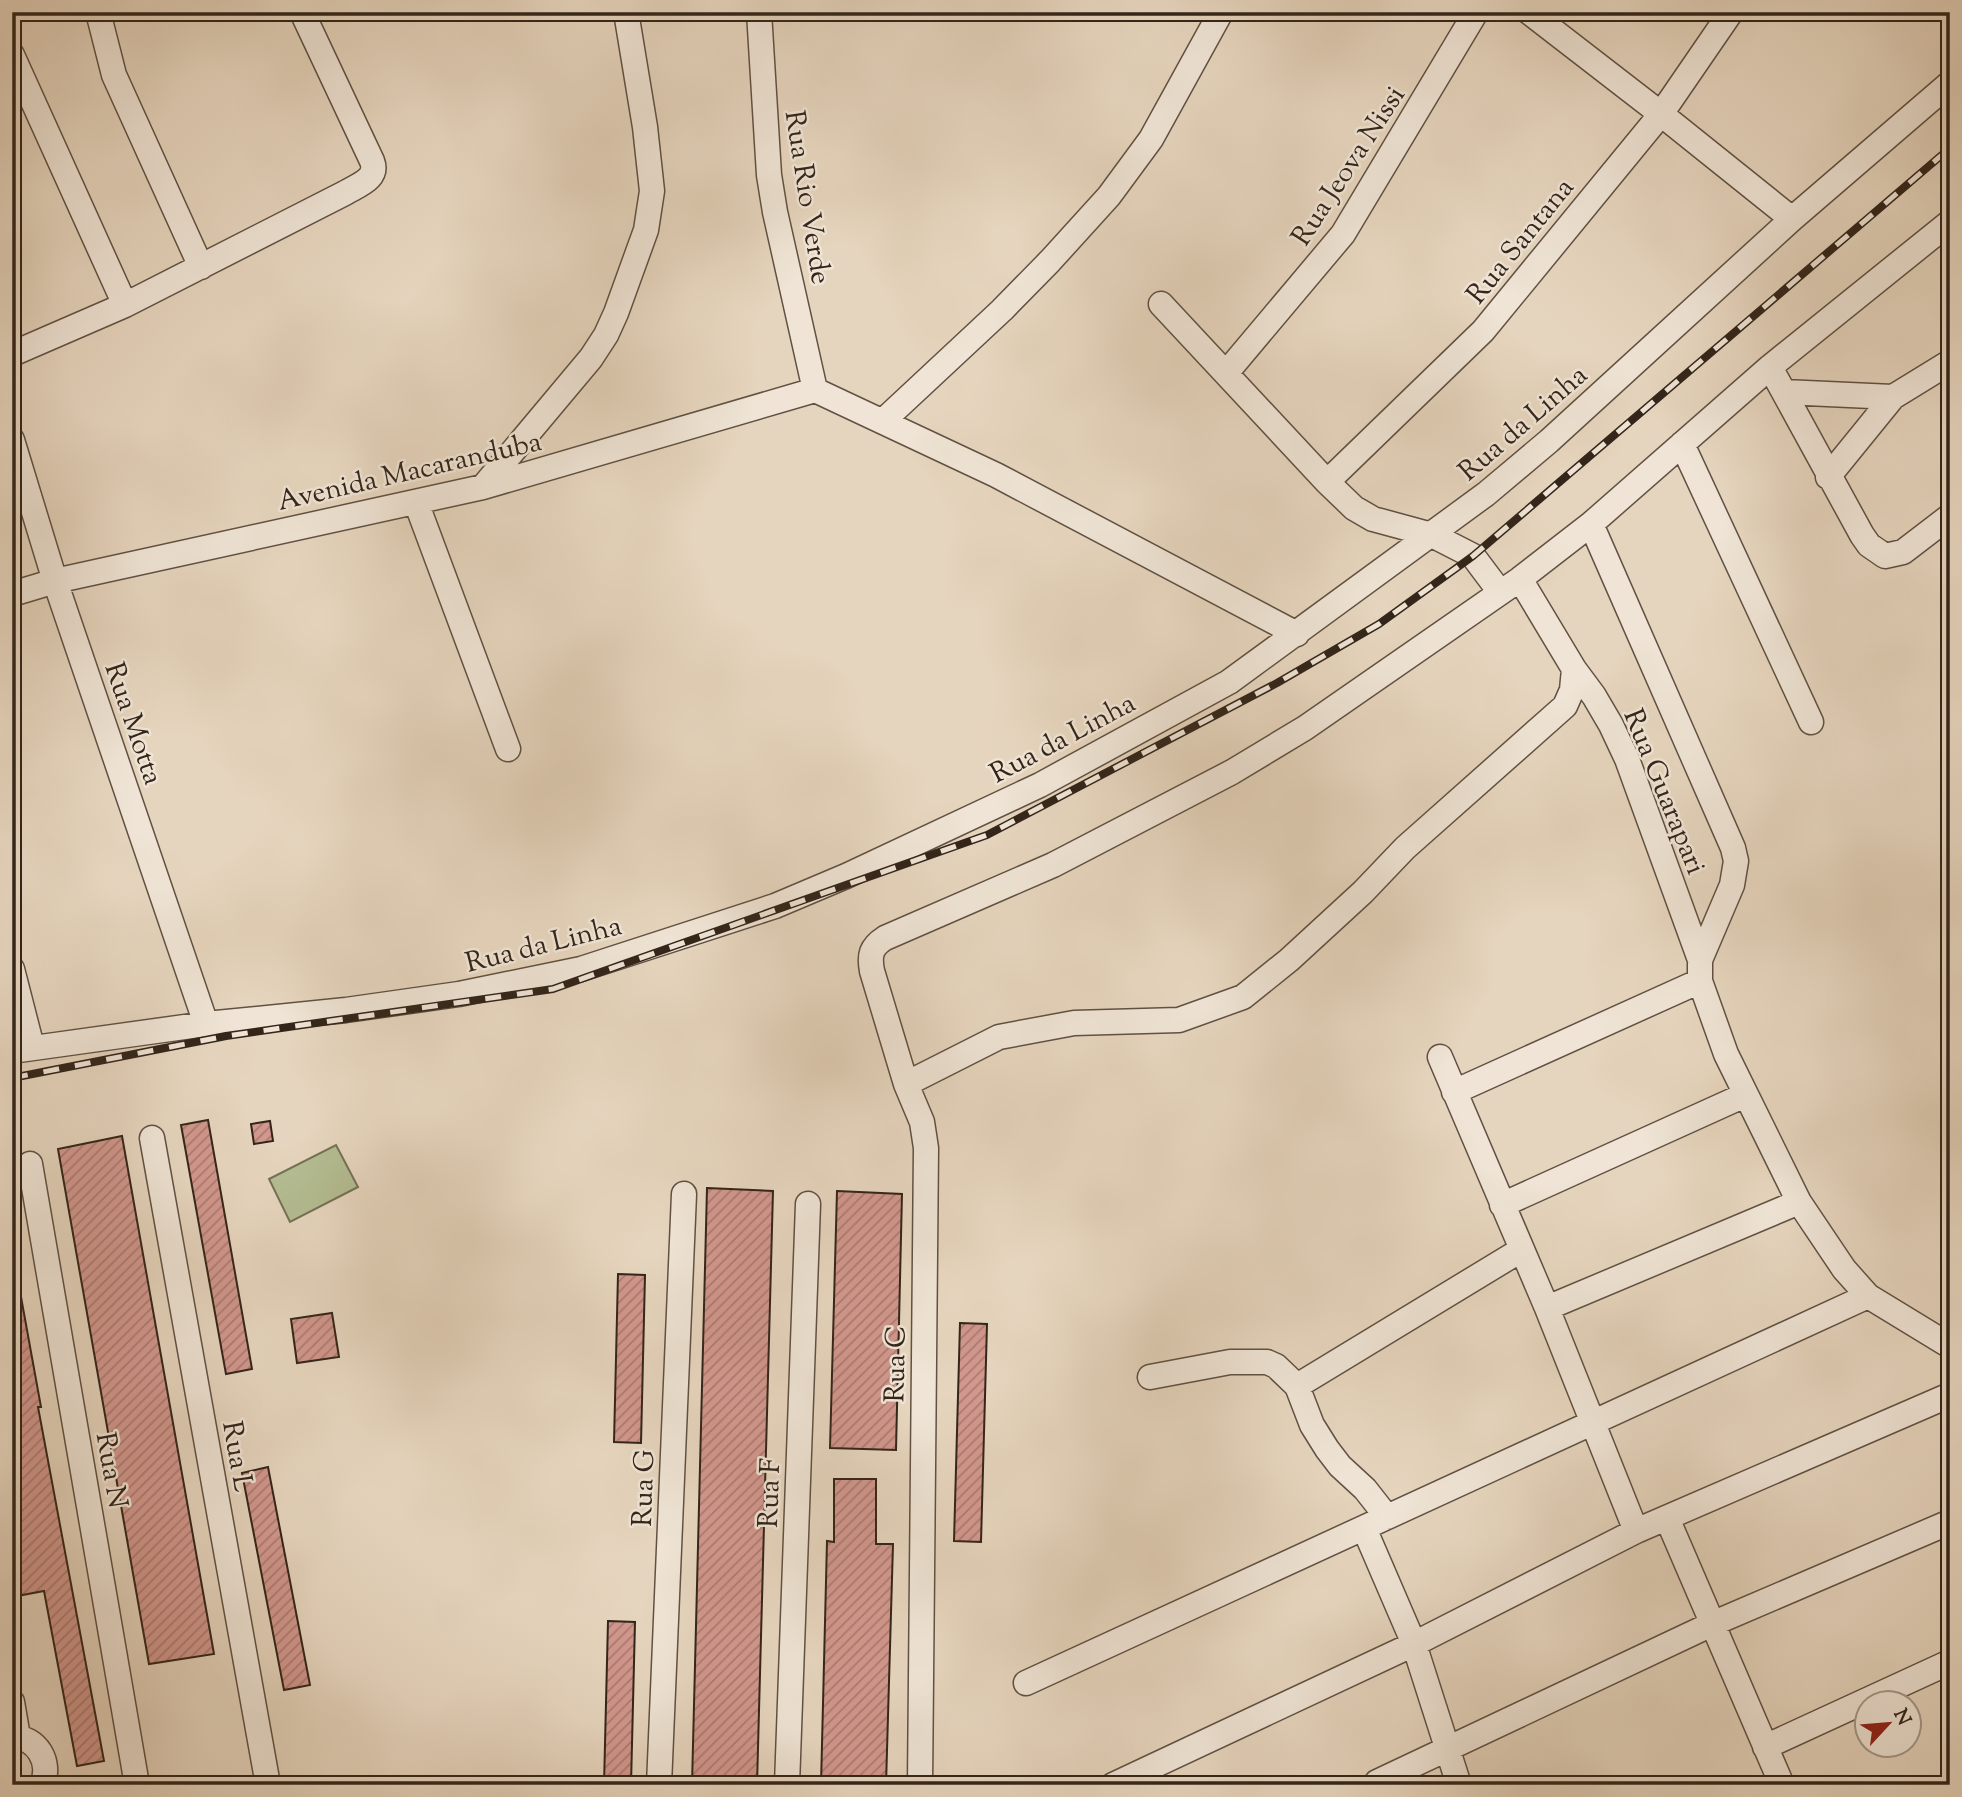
<svg xmlns="http://www.w3.org/2000/svg" width="1962" height="1797" font-family="'Sorts Mill Goudy',serif">
	<defs>
		<pattern id="building-hatch" width="6" height="6" patternUnits="userSpaceOnUse" patternTransform="scale(1.75)"><rect width="6" height="6" fill="#d2978d"/><path d="M-1 1l2-2M0 6l6-6M5 7l2-2" fill="none" stroke="#ab7b72"/></pattern>
	</defs>
	<rect width="100%" height="100%" fill="#e6d5be"/>
	<filter id="stains"><feTurbulence type="fractalNoise" baseFrequency=".00286" numOctaves="4"/><feColorMatrix values="0 0 0 0 .2 0 0 0 0 .09 0 0 0 0 .02 0 0 0 .5 -.17"/></filter>
	<radialGradient id="worn" r=".72"><stop offset=".6" stop-color="#630" stop-opacity="0"/><stop offset="1" stop-color="#630" stop-opacity=".3"/></radialGradient>
	<path fill="#b4bd92" stroke="#747156" stroke-width="2" d="M336,1145L358,1187L290,1222L269,1179Z"/>
	<path fill="url(#building-hatch)" stroke="#33251a" stroke-width="2" d="M208,1120L252,1369L226,1374L181,1125Z
		M270,1121L273,1141L254,1144L251,1124Z
		M122,1136L214,1654L149,1664L58,1149Z
		M707,1188L773,1191L757,1785H692Z
		M837,1191L902,1194L896,1450L830,1448Z
		M618,1274L645,1275L641,1443L614,1442Z
		M21,1297L41,1407H38L104,1761L77,1766L44,1591L12,1597V1418H16L12,1400V1298Z
		M332,1313L339,1357L297,1363L291,1319Z
		M960,1323L987,1324L981,1542L954,1541Z
		M268,1467L310,1685L284,1690L242,1473Z
		M834,1479H876V1544H893L886,1785H821L827,1541L834,1542Z
		M608,1621L635,1622L631,1785H604Z"/>
	<g fill="none" stroke-linecap="round" stroke-linejoin="round">
		<g stroke="#605143" stroke-width="27">
			<path id="minor" d="M98,12L114,75L201,267
				M759,12L769,175L775,212L815,390
				M1529,12L1661,114L1792,219
				M12,55L125,305
				M1161,304L1327,482L1354,508L1373,519L1432,535L1473,556L1500,592
				M12,354L125,305L345,193C358,185 379,179 372,161L302,12
				M1770,367L1862,535L1869,545L1885,556L1903,552L1950,516
				M1227,372L1343,234L1476,12
				M815,390L996,475L1297,634
				M1784,392L1893,397L1950,362
				M883,421L1002,310L1050,261L1109,196L1151,139L1221,12
				M12,440L55,581L206,1024
				M1682,444L1811,722
				M1828,477L1893,397
				M1327,482L1483,331L1661,114L1731,12
				M483,487L591,358L606,335L616,313L646,230L652,191L645,127L626,12
				M416,502L508,749
				M1591,524L1733,848L1736,861L1732,885L1700,960V981L1726,1054L1799,1202L1844,1269L1868,1296L1950,1346
				M1520,579L1574,669L1594,696L1611,725L1627,759L1700,960
				M12,594L55,581L483,487L815,390
				M12,969L32,1047
				M12,1051L206,1024L346,1010L459,994L581,969L775,906L846,876L1040,785L1229,682L1486,494L1549,441L1792,219L1950,83
				M1440,1057L1547,1308L1636,1531
				M906,1084L999,1037L1074,1023L1179,1020L1243,997L1289,960L1363,892L1405,848L1565,706L1572,690L1574,669
				M1454,1092L1700,981
				M152,1138L268,1785
				M30,1164L137,1785
				M1502,1205L1745,1095
				M1547,1308L1799,1202
				M1150,1377L1230,1362H1267L1276,1366L1297,1386L1312,1425L1327,1449L1340,1466L1365,1489L1387,1517
				M1297,1386L1521,1250
				M1667,1518L1782,1785
				M1364,1528L1414,1644L1459,1785
				M1026,1683L1868,1296
				M12,1702L18,1737
				M12,1737C37,1737 52,1762 42,1785
				M1765,1747L1950,1662
				M1377,1782L1712,1624L1950,1522
				M659,1785L684,1194
				M787,1785L808,1204
				M920,1785L926,1148L922,1122L906,1084L872,971C869,955 871,947 885,938L1053,865L1232,772L1305,728L1520,579L1591,524L1770,367L1950,222
				M1113,1785L1414,1644L1636,1531L1950,1395"/>
		</g>
		<use href="#minor" stroke="#efe4d5" stroke-width="24"/>
		<g stroke="#33251a" stroke-width="8">
			<path id="rail" d="M12,1078L226,1036L553,989L987,835L1277,683L1379,624L1473,556L1950,148"/>
		</g>
		<use href="#rail" stroke="#efe4d5" stroke-width="5" stroke-dasharray="16" stroke-linecap="butt"/>
	</g>
	<g text-anchor="middle" stroke-width="5" stroke-linejoin="round" paint-order="stroke">
		<g font-size="28" fill="#33251a" stroke="#efe4d5">
			<text transform="translate(1347 165) rotate(-57)" y="10">Rua Jeova Nissi</text>
			<text transform="translate(809 197) rotate(81)" y="10">Rua Rio Verde</text>
			<text transform="translate(1519 240) rotate(-51)" y="10">Rua Santana</text>
			<text transform="translate(1522 422) rotate(-41)" y="10">Rua da Linha</text>
			<text transform="translate(409 470) rotate(-13)" y="10">Avenida Macaranduba</text>
			<text transform="translate(135 723) rotate(71)" y="10">Rua Motta</text>
			<text transform="translate(1062 737) rotate(-28)" y="10">Rua da Linha</text>
			<text transform="translate(1666 791) rotate(68)" y="10">Rua Guarapari</text>
			<text transform="translate(543 943) rotate(-14)" y="10">Rua da Linha</text>
			<text transform="translate(894 1364) rotate(-89)" y="10">Rua C</text>
			<text transform="translate(239 1456) rotate(80)" y="10">Rua L</text>
			<text transform="translate(113 1470) rotate(80)" y="10">Rua N</text>
			<text transform="translate(642 1488) rotate(-88)" y="10">Rua G</text>
			<text transform="translate(768 1493) rotate(-88)" y="10">Rua F</text>
		</g>
	</g>
	<rect width="1962" height="1797" fill="none" stroke="#e6d5be" stroke-width="42"/>
	<rect x="14" y="14" width="1934" height="1769" fill="none" stroke="#33251a" stroke-width="3.5"/>
	<rect x="21" y="21" width="1920" height="1755" fill="none" stroke="#33251a" stroke-width="2"/>
	<g transform="translate(1888 1724) rotate(64)"><circle r="33" fill="#efe4d5" stroke="#a4988a" stroke-width="2"/>
	<path d="M0-5L12 26L0 18L-12 26Z" fill="#8f2418"/>
	<text y="-10" font-size="19" font-weight="bold" text-anchor="middle" fill="#33251a">N</text>
	</g>
	<rect width="100%" height="100%" filter="url(#stains)"/>
	<rect width="100%" height="100%" fill="url(#worn)"/>
</svg>
